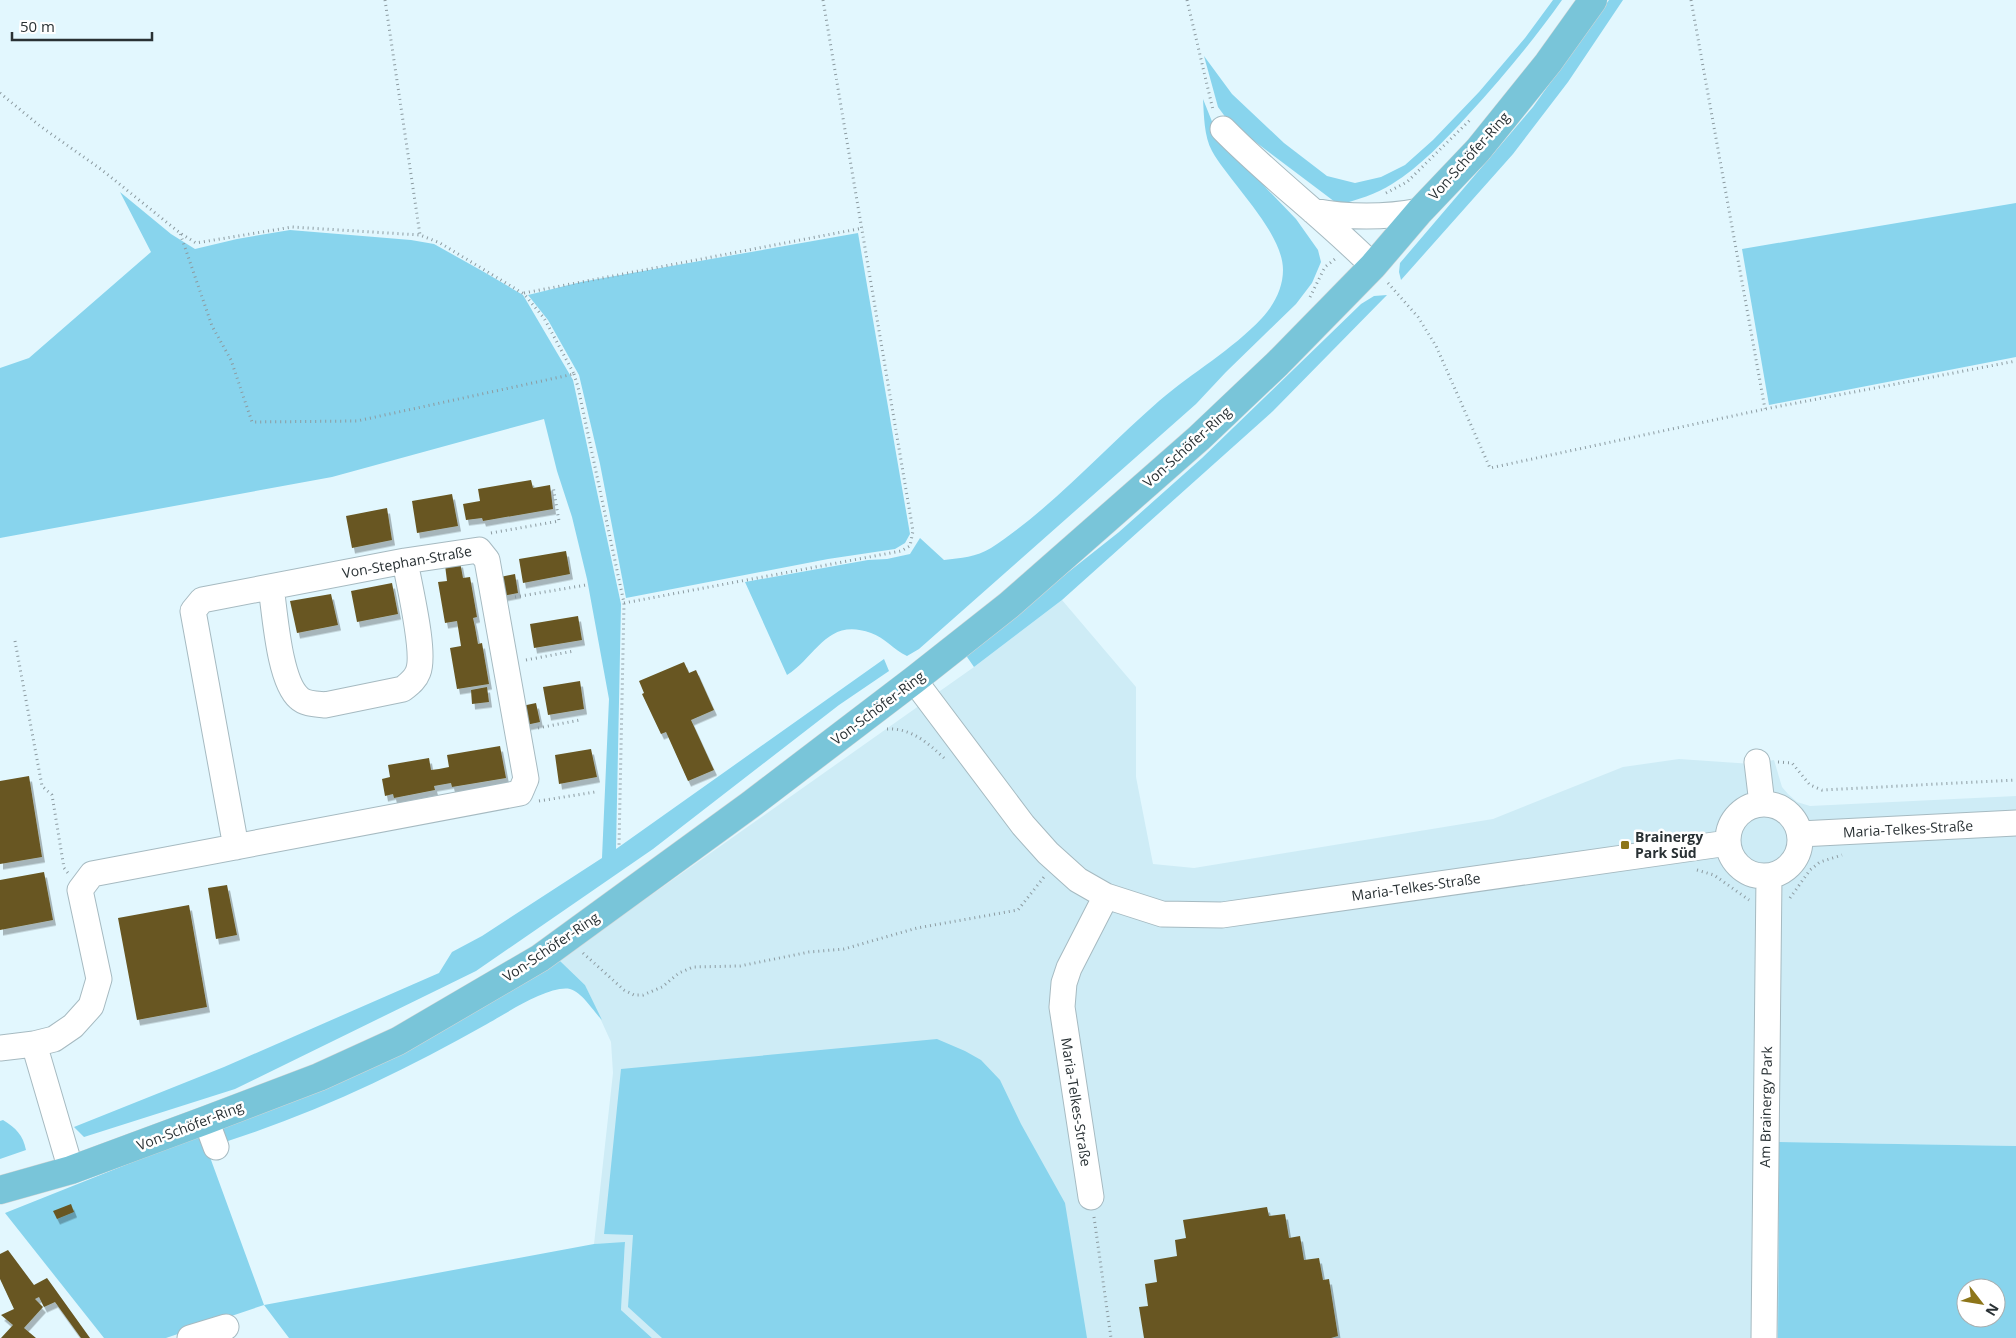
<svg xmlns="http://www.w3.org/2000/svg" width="2016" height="1338" font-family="'Open Sans',sans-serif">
	<defs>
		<filter id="shadow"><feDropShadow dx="3" dy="5.5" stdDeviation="0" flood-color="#0004"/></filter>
	</defs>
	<rect width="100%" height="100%" fill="#e2f7fe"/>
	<path fill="#ceecf6" d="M1062,600L1136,687V777L1153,864L1194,868L1493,819L1623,767L1679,759L1752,764L1774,760L1782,787L1788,794L1797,802L1810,806L2016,796V1146L1779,1142L1778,1338H652L621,1310L625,1243L594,1244L613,1073L611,1042L585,985L559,960L974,667Z"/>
	<path fill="#88d4ed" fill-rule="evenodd" d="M1553,0H1562C1533,41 1502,78 1468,115C1445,140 1421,166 1392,184C1377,194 1356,200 1339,205L1229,122L1218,107L1204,56L1232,94L1284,143L1327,176L1355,183L1381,177L1405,165L1433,140L1479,92L1525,38Z
		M1609,0H1623L1568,82L1513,154L1401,280L1399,272L1400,263L1533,107Z
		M1203,99L1215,129L1267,189L1296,219L1318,250L1321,262L1312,283L1296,304L1226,372L1196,404L919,649L907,656C894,650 884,637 871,633C827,617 817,656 787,675L745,582L868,560L887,559L910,554L920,538L944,560C961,558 976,557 991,548C1051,509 1105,448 1159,401C1193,372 1232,350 1262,318C1274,305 1283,288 1283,270C1283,232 1230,183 1212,151C1204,136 1204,116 1203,99Z
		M120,192L171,234L195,249L237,239L290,230L411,240L434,244L484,272L523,295L573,380L621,604L616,849L884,659L889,671L839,705L653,849L476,971L235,1089L84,1137L74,1127L224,1067L439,973L452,952L482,936L602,858L609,699L587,579L572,517L557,471L544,419L332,477L0,538V368L29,358L151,252Z
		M2016,203V357L1769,405L1742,249Z
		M858,233L910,534L905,543L895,549L828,559L626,598L600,464L579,375L548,320L528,295L581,282Z
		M1387,295L1273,411L1062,600L974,667L965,654L1119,532L1202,458L1361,304L1374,296Z
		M559,960L585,985L602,1020C594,1012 582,992 570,989C549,985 505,1014 487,1024C402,1072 318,1112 225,1142L222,1128Z
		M937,1039L965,1051L981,1060L1000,1080L1021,1124L1065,1203L1087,1338H662L628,1307L633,1235L604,1234L621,1069Z
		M3,1120C16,1128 23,1135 26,1150L0,1159V1121Z
		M198,1136L203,1138L264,1305L594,1244L625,1242L621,1310L652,1338H289L264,1305L166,1338H104L5,1213Z
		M1779,1142L2016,1146V1338H1778ZM1966,1288H1996V1318H1966Z"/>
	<path fill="#675722" filter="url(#shadow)" d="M531,480L533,488L550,485L553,509L483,521L482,518L466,520L463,504L480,501L478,489Z
		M452,494L458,526L417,533L412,501Z
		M387,508L392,540L352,548L346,516Z
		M566,551L570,574L523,583L519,559Z
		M460,562L463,578L470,577L477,617L473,618L475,627L478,644L482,643L489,684L457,689L450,648L461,646L457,621L445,623L438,582L447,581L445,565Z
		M515,574L518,593L503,596L500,577Z
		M392,583L398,614L357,622L351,591Z
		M331,594L338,625L297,633L290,601Z
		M578,616L582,640L534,648L530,624Z
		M684,662L689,673L696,670L714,710L691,720L714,770L688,781L666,732L661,734L642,694L644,693L639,681Z
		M580,681L584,709L548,715L543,687Z
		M487,687L489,702L472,704L471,690Z
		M536,703L540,722L526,725L522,706Z
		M500,746L506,778L452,787L451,783L434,786L435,790L394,798L393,794L385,796L382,779L390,777L388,765L429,758L431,770L439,769L449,767L447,755Z
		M591,749L597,777L559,784L555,755Z
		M29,776L42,857L0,864V781Z
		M44,872L53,920L0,930V880Z
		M227,885L237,935L216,939L208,888Z
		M189,905L207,1007L137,1020L118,918Z
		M71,1204L74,1212L57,1219L53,1211Z
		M1267,1207L1269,1216L1285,1214L1289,1238L1300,1236L1304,1260L1319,1258L1323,1280L1329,1279L1338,1336L1331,1338H1144L1139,1307L1148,1306L1145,1284L1157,1282L1154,1260L1177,1256L1175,1240L1186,1238L1183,1220Z
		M8,1250L34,1285L47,1278L90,1338H81L55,1302L44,1307L39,1297L35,1299L43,1307L24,1328L36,1338H1L13,1325L1,1315L14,1309L0,1279V1254Z"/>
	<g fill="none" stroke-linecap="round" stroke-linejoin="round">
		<g stroke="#a6bac1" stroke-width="27">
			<path id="minor" d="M1223,129C1270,177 1325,218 1373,266
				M1313,211C1350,218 1383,218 1420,211
				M271,587C275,613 279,681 299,698C305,704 317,704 325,705L403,689C409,684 415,680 418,672C426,653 409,585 405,561
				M914,680L1023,825L1048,853L1078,880L1106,896L1162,914L1222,915L1728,843
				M1757,762L1762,804
				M1728 840a36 36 0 1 1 72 0a36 36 0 1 1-72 0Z
				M1800,834L2016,823
				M34,1044L54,1039L73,1026L91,1006L99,979L80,890L92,874L520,793L526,779L487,560L479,550L405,561L202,600L193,611L236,847
				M0,1048L34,1044L71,1170
				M206,1120L216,1147
				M1091,1197L1062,1007L1064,983L1069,968L1106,896
				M190,1338L226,1327
				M1764,1338L1769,876"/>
		</g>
		<g stroke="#d4d6d6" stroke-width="29">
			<path id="major" d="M0,1190L71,1170L206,1120L319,1077L398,1041L540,958L750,805L914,680L1009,605L1199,438L1277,364L1373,266L1420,211L1478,150L1548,63L1593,0"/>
		</g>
		<path stroke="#8c9ba1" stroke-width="3" stroke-dasharray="1 4" stroke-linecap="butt" d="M385,0L420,235
			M1187,0L1213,110
			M1691,0L1765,409
			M0,93L40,126L102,170L180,233L196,243L292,227L420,235L440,243L524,294L544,318L574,374L357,421L252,422L231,360L212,326L180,233
			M1386,193L1407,182L1471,119
			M1388,283L1418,317L1436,346L1490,468L1765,409L2016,361
			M524,293L863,228
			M1310,297L1325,267L1335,259
			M574,374L578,387L624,603L619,846
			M491,533L559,521L553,486
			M515,597L586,585
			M624,603L901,551L910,546L913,531L823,0
			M15,641L42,786L52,795L64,868L68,873
			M526,660L574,651
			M538,728L580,720
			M887,729C911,728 927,742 944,758
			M1778,762L1792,763L1810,785L1822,790L2016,780
			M539,801L595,792
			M1697,870L1714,875L1749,900
			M1790,898L1810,870L1820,862L1842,855
			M583,953L624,990L634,995H643L662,987L679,973L693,967L740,966L809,952L844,949L917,928L1018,910L1044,877
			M1094,1217L1111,1338"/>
		<use href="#minor" stroke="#fff" stroke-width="25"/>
		<use href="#major" stroke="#79c5d9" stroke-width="28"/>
	</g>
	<rect fill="#8d7519" stroke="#fff" stroke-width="2" x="1620" y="840" width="10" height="10" rx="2.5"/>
	<g text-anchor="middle" stroke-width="5" stroke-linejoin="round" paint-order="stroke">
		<g font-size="14" fill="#293134" stroke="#fff">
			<text transform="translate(1469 156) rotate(-48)" y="5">Von-Schöfer-Ring</text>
			<text transform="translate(1187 447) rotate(-42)" y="5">Von-Schöfer-Ring</text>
			<text transform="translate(407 562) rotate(-10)" y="5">Von-Stephan-Straße</text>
			<text transform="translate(878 708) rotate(-37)" y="5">Von-Schöfer-Ring</text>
			<text transform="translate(1908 829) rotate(-3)" y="5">Maria-Telkes-Straße</text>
			<text transform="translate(1416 887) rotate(-8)" y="5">Maria-Telkes-Straße</text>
			<text transform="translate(551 947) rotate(-34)" y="5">Von-Schöfer-Ring</text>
			<text transform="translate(1076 1102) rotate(81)" y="5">Maria-Telkes-Straße</text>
			<text transform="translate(1766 1107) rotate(-89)" y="5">Am Brainergy Park</text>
			<text transform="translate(190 1126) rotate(-21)" y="5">Von-Schöfer-Ring</text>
		</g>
		<g font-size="14" font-weight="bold" fill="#293134" stroke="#fff" text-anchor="start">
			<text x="1635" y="842">Brainergy<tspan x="1635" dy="16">Park Süd</tspan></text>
		</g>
	</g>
	<g transform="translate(1981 1303) rotate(121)"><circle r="24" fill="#ffffff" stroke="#a9adae"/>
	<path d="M0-4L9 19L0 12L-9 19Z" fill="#8d7519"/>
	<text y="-8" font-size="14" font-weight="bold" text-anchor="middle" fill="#293134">N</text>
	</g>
	<path d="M12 32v8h140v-8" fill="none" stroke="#293134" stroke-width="2.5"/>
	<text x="20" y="32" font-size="15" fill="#293134" stroke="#ffffff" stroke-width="4" paint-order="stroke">50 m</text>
</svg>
